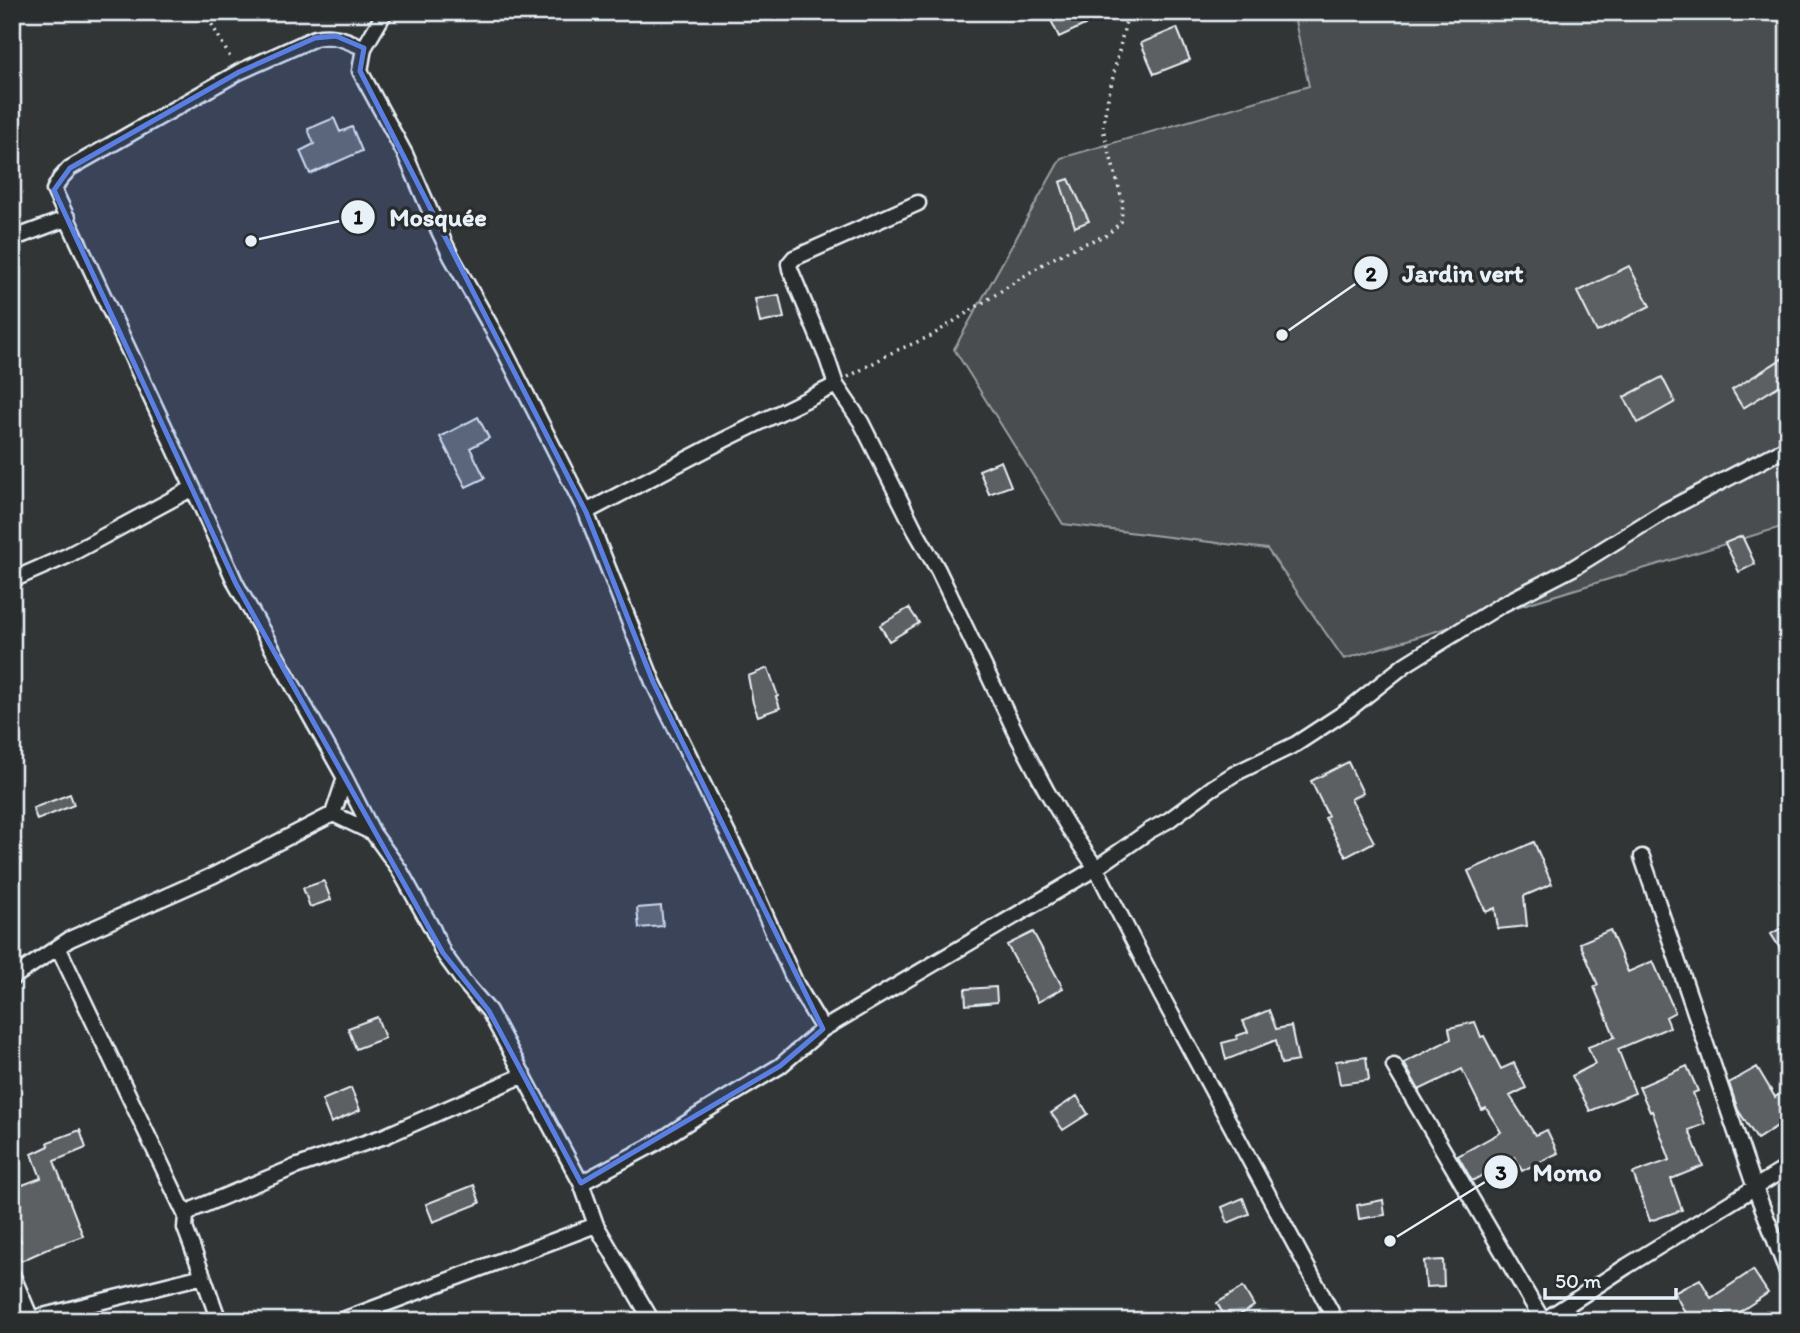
<svg xmlns="http://www.w3.org/2000/svg" width="1800" height="1333" font-family="Itim,sans-serif">
	<rect width="100%" height="100%" fill="#323536"/>
	<filter id="ink" filterUnits="userSpaceOnUse"><feTurbulence type="fractalNoise" baseFrequency=".0143" numOctaves="2"/><feDisplacementMap in="SourceGraphic" scale="14" xChannelSelector="R" yChannelSelector="G"/><feConvolveMatrix kernelMatrix="1 2 1 2 8 2 1 2 1" color-interpolation-filters="sRGB"/></filter>
	<g filter="url(#ink)">
		<path fill="#494d4f" stroke="#989fa4" stroke-width="2" d="M1293,12H1788V525L1344,659L1267,549L1063,524L954,349L1061,158L1309,86Z"/>
		<path fill="#5c6063" stroke="#e8f1f8" stroke-width="2" d="M1047,12H1081L1087,24L1059,37Z
			M1177,28L1190,60L1154,74L1141,43Z
			M334,118L340,132L352,127L362,151L310,174L300,151L314,144L308,129Z
			M1069,179L1089,221L1075,227L1060,182Z
			M1629,266L1650,306L1597,332L1577,292Z
			M779,295L784,318L760,323L755,299Z
			M1788,355V380L1743,408L1732,390Z
			M1662,377L1675,402L1638,423L1624,397Z
			M478,417L489,438L470,448L485,478L466,487L440,437Z
			M1001,461L1011,486L989,494L979,470Z
			M1742,536L1755,564L1739,572L1725,543Z
			M909,608L919,623L889,641L880,625Z
			M768,668L778,696L776,697L780,708L758,716L753,703L748,676Z
			M1348,762L1363,793L1351,799L1374,842L1346,857L1325,818L1328,816L1311,781Z
			M70,794L74,805L37,820L33,808Z
			M1534,842L1552,884L1524,896L1527,926L1498,929L1495,908L1486,912L1468,871Z
			M324,881L331,900L310,907L303,888Z
			M661,906L663,926L639,928L637,908Z
			M1788,924V961L1771,934Z
			M1610,930L1628,972L1653,961L1675,1012L1666,1017L1670,1027L1618,1049L1635,1093L1590,1111L1572,1076L1595,1064L1588,1047L1615,1037L1594,987L1598,985L1580,943Z
			M1033,932L1063,988L1038,1002L1007,945Z
			M996,987L997,1002L966,1005L965,989Z
			M1269,1010L1276,1029L1291,1026L1298,1061L1281,1064L1276,1040L1226,1060L1222,1043L1237,1039L1236,1036L1248,1032L1243,1021Z
			M377,1017L385,1038L356,1049L348,1028Z
			M1475,1022L1481,1037L1484,1036L1501,1069L1514,1063L1526,1088L1510,1096L1535,1135L1547,1130L1558,1153L1522,1171L1515,1157L1472,1181L1458,1156L1501,1132L1486,1108L1482,1110L1462,1069L1419,1090L1404,1063L1451,1039L1449,1028Z
			M1366,1057L1369,1080L1340,1084L1336,1061Z
			M1687,1066L1698,1091L1693,1093L1705,1124L1689,1130L1703,1166L1671,1179L1682,1210L1650,1221L1633,1173L1670,1160L1652,1111L1650,1112L1639,1087Z
			M1757,1067L1775,1097L1788,1089V1119L1757,1139L1738,1110L1729,1083Z
			M351,1088L360,1110L331,1123L322,1100Z
			M1077,1096L1088,1114L1063,1130L1051,1113Z
			M80,1130L86,1148L54,1161L83,1236L43,1250V1251L21,1261L14,1244L21,1241L12,1221V1189L41,1178L32,1154L49,1146L48,1142Z
			M474,1185L480,1203L433,1222L426,1204Z
			M1243,1198L1249,1214L1228,1223L1222,1207Z
			M1383,1200L1385,1215L1359,1219L1357,1205Z
			M1443,1260L1444,1286L1426,1287L1424,1261Z
			M1753,1270L1768,1293L1729,1319L1724,1313L1711,1321H1690L1674,1293L1700,1279L1711,1298Z
			M1243,1287L1254,1306L1230,1321H1227L1217,1303Z"/>
		<g fill="none" stroke-linecap="round" stroke-linejoin="round">
			<g stroke="#e8f1f8" stroke-width="19">
				<path id="minor" d="M385,12L364,48L360,71L405,154L438,229L451,256L503,348L586,512L653,682L745,869L796,984L823,1029
					M364,48C346,40 335,34 315,38L239,72L70,168L60,179L54,190L193,488L236,584L345,778L373,833L399,869L433,930L443,953L464,982L489,1011L581,1183L596,1225L652,1321
					M918,203L794,258L789,264L790,269L827,358L836,385L861,422L915,530L938,570L1018,737L1046,790L1068,827L1096,868L1161,995L1336,1321
					M12,239L68,218
					M586,512L724,440L836,385
					M12,580L67,556L193,488
					M333,814L373,833
					M1642,857L1755,1188L1788,1274
					M58,947L186,1216
					M12,978L70,939L214,875L333,814L345,778
					M1394,1066L1543,1321
					M581,1183L656,1143L702,1113L780,1066L823,1029L1096,868L1149,831L1169,820L1212,788L1234,774L1296,744L1348,710L1406,664L1501,605L1573,568L1665,511L1788,447
					M12,1274L32,1321
					M203,1276L219,1321
					M31,1319L203,1276L185,1228L186,1216L194,1209L295,1167L385,1136L524,1075
					M340,1321L596,1225
					M1543,1321L1627,1266L1788,1167"/>
			</g>
			<path stroke="#e8f1f8" stroke-width="3.5" stroke-dasharray="2 5" stroke-linecap="butt" d="M205,12L232,61
				M848,377L893,352L931,336L1043,264L1071,249L1107,235L1121,222L1123,203L1103,129L1106,107L1128,12"/>
			<use href="#minor" stroke="#2a2d2e" stroke-width="14"/>
		</g>
	</g>
	<path fill="#5a7fe2" fill-opacity="0.2" stroke="#5a7fe2" stroke-width="5" stroke-linejoin="round" d="M336,36L364,48L360,71L586,512L653,682L823,1029L780,1066L581,1183L489,1011L443,953L236,584L54,190L70,168L239,72L315,38Z"/>
	<path fill="none" stroke="#e8f1f8" stroke-width="2.5" d="M251 241L358 217M1282 335L1371 273M1390 1241L1501 1172"/>
	<g fill="#e8f1f8" stroke="#2a2d2e" stroke-width="2.5">
		<circle cx="251" cy="241" r="7"/>
		<circle cx="1282" cy="335" r="7"/>
		<circle cx="1390" cy="1241" r="7"/>
		<circle cx="358" cy="217" r="18"/>
		<circle cx="1371" cy="273" r="18"/>
		<circle cx="1501" cy="1172" r="18"/>
	</g>
	<g font-size="21" text-anchor="middle" font-weight="bold" fill="#111">
		<text x="358" y="224">1</text>
		<text x="1371" y="281">2</text>
		<text x="1501" y="1180">3</text>
	</g>
	<g font-size="26" text-anchor="middle" font-weight="bold" fill="#e8f1f8" stroke="#2a2d2e" stroke-width="7" stroke-linejoin="round" paint-order="stroke">
		<text x="438" y="226">Mosquée</text>
		<text x="1463" y="282">Jardin vert</text>
		<text x="1567" y="1181">Momo</text>
	</g>
	<rect width="1800" height="1333" fill="none" stroke="#2a2d2e" stroke-width="42"/>
	<rect x="21" y="21" width="1758" height="1291" fill="none" stroke="#e8f1f8" stroke-width="2.5" filter="url(#ink)"/>
	<path d="M1545 1288v10h131v-10" fill="none" stroke="#e8f1f8" stroke-width="3.5"/>
	<text x="1555" y="1288" font-size="21" fill="#e8f1f8" stroke="#2a2d2e" stroke-width="5" paint-order="stroke">50 m</text>
</svg>
